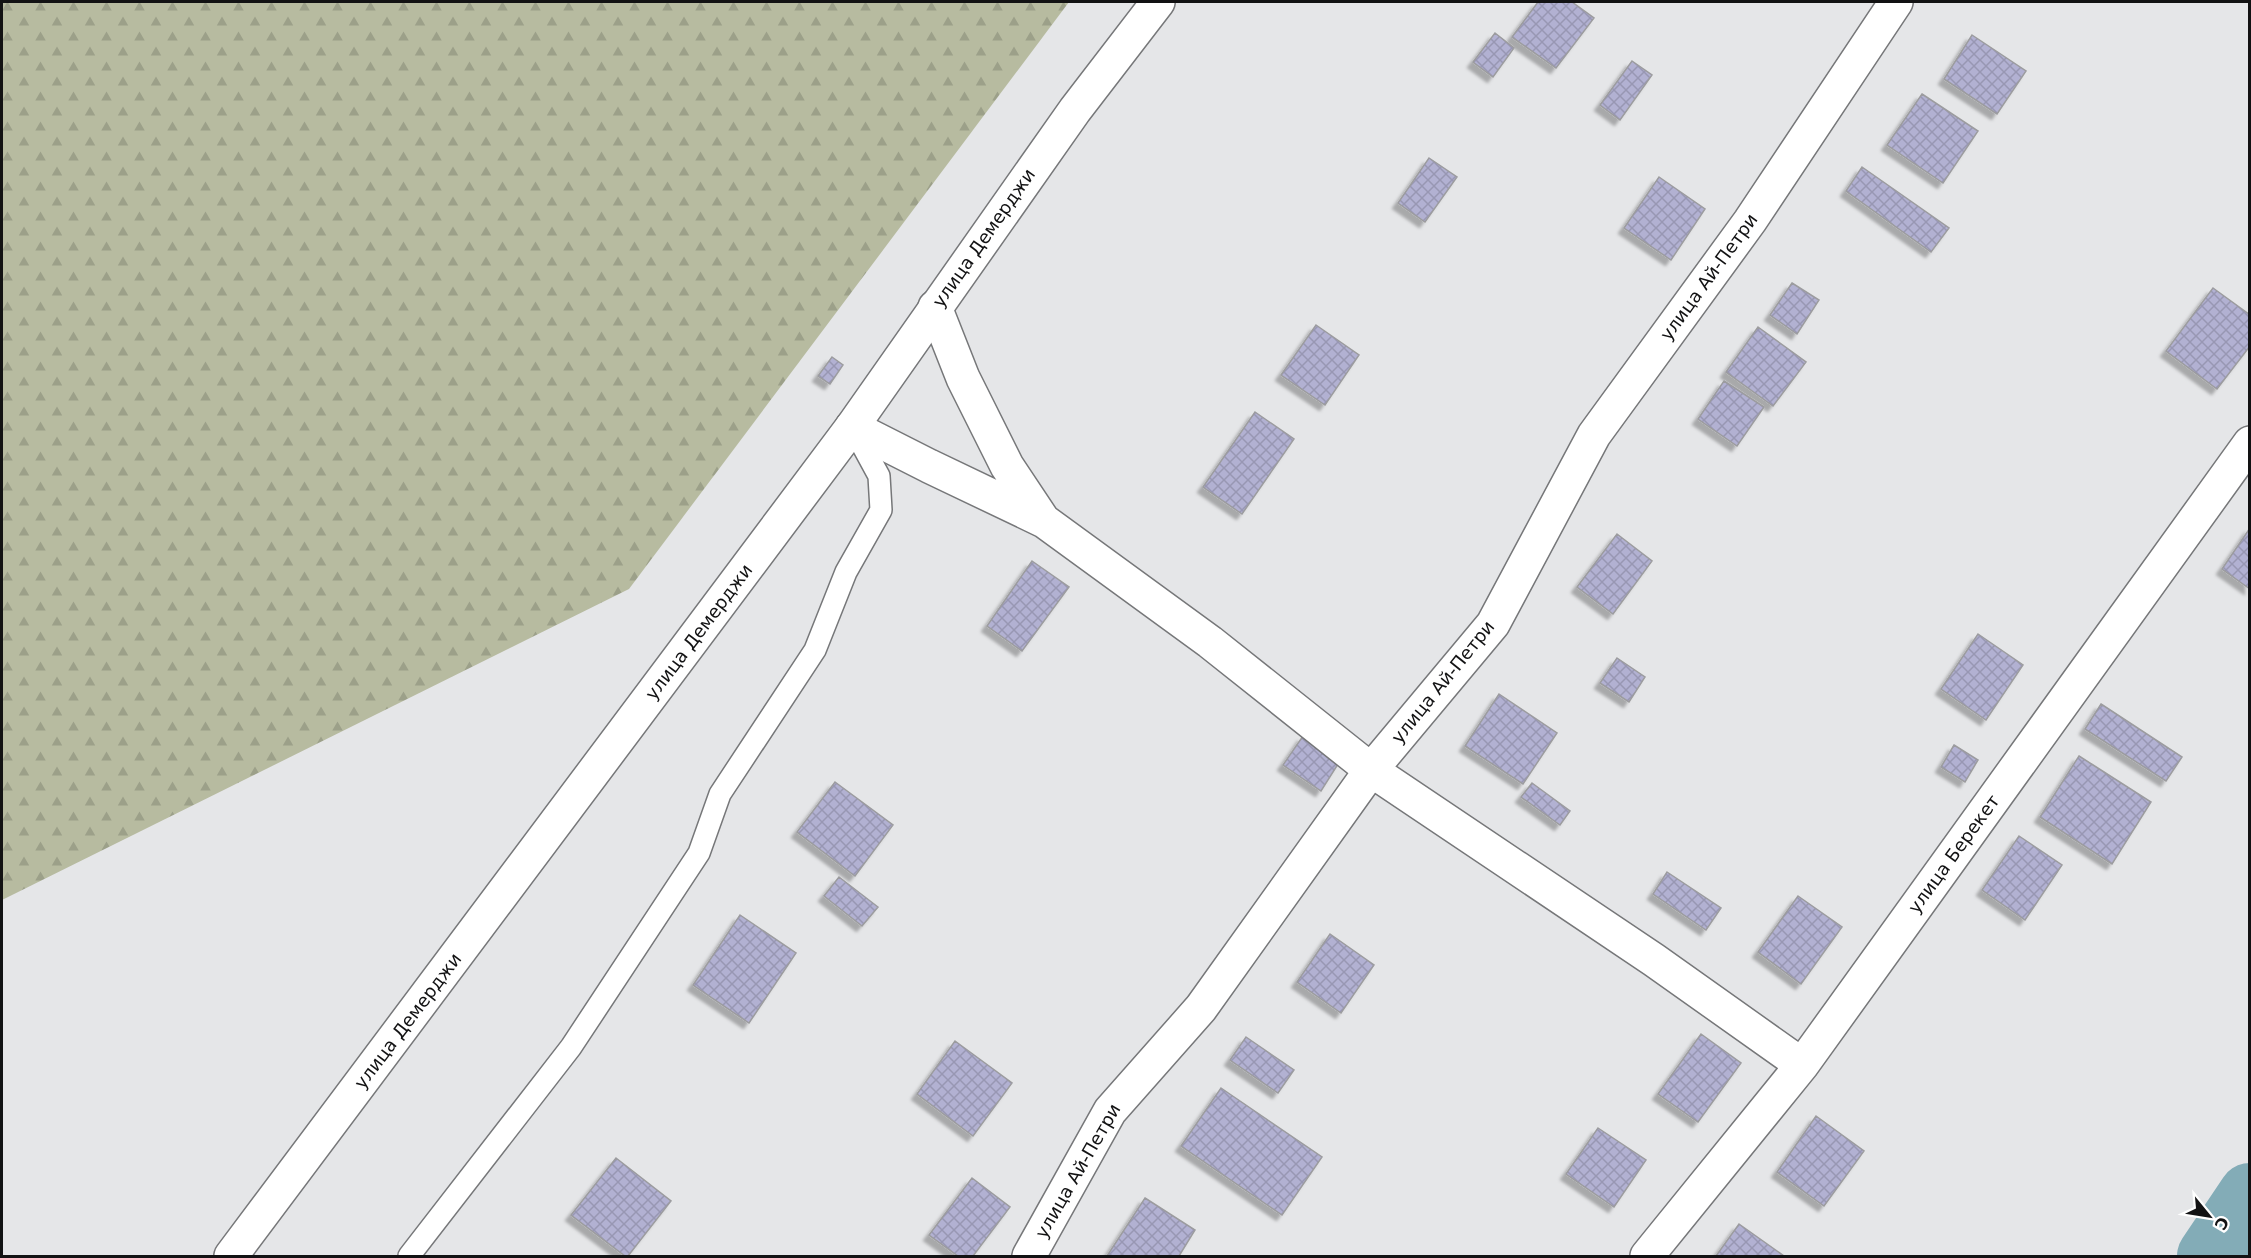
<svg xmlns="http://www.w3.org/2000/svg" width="2251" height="1258" font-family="'DejaVu Sans',sans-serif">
	<defs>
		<pattern id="forest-firs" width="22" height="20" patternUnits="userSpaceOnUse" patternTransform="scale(1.5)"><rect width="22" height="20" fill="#b7bba0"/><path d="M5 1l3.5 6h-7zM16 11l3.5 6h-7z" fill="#9ca089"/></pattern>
		<pattern id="building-cross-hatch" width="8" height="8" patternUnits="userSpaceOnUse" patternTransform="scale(1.5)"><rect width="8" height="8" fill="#b2b1d2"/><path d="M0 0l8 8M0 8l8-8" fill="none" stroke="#9897b3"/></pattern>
		<filter id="shadow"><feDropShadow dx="-5.5" dy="5.5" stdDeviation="1.5" flood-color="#0004"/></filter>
	</defs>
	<rect width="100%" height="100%" fill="#e5e6e8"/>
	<path fill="url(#forest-firs)" d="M2,2H1069L629,589L2,900Z"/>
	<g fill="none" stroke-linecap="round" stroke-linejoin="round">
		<path stroke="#83acb7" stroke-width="64" d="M2209,1256L2250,1195"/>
	</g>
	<path fill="url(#building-cross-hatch)" stroke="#9c9c9f" stroke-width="1.5" filter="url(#shadow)" d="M1538,2H1572L1594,18L1556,68L1512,37Z
		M1495,33L1514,48L1493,77L1473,62Z
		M1972,35L2026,71L1997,114L1944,79Z
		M1632,61L1652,75L1620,120L1600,105Z
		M1922,94L1978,131L1943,183L1887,145Z
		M1429,158L1457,177L1425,222L1398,203Z
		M1862,167L1949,228L1931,252L1846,191Z
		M1659,177L1705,209L1671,260L1624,228Z
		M1792,283L1819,300L1797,334L1770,315Z
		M2213,288L2250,315V346L2217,389L2166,351Z
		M1316,325L1359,355L1325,405L1281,375Z
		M1758,327L1806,362L1773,406L1726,372Z
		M832,357L843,365L830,384L818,376Z
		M1724,381L1764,407L1737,446L1698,419Z
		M1255,412L1294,439L1242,514L1203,487Z
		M2250,528V589L2222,569Z
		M1617,534L1652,561L1613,614L1577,587Z
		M1032,561L1069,587L1022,651L987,626Z
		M1978,634L2023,665L1986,720L1941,689Z
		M1617,658L1645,677L1629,702L1600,683Z
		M1499,694L1557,733L1523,784L1465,746Z
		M2101,704L2182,757L2166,781L2085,729Z
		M1303,736L1340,761L1321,791L1283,765Z
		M1954,745L1978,760L1965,782L1941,767Z
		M2079,756L2151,802L2112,864L2040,817Z
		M835,782L893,825L855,876L797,832Z
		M1532,783L1570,811L1560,825L1521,797Z
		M2019,836L2062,865L2025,920L1982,890Z
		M1667,872L1721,908L1706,930L1653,894Z
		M839,877L878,907L862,926L824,896Z
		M1798,896L1842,927L1801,984L1758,952Z
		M740,915L796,953L749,1023L693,985Z
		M1330,934L1374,965L1341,1013L1297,982Z
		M1701,1034L1741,1063L1698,1122L1658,1094Z
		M1246,1037L1294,1070L1278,1093L1230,1060Z
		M955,1041L1012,1083L973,1136L917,1094Z
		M1221,1088L1322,1157L1282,1215L1181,1146Z
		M1816,1116L1864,1151L1824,1206L1777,1172Z
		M1598,1128L1646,1160L1614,1207L1566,1174Z
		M616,1158L671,1201L628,1256H625L571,1215Z
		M972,1178L1010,1207L973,1256H958L929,1235Z
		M1145,1198L1195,1230L1179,1256H1107Z
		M1739,1224L1784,1256H1716Z"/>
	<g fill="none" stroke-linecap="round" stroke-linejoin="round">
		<g stroke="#767779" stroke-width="24">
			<path id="service" d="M409,1256L571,1047L699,853L720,794L815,650L846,572L881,510L879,476L854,430"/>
		</g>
		<g stroke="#767779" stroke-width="36">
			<path id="minor" d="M935,307L963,378L1007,466L1043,520
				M852,427L929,466L1044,521L1210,642L1371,770L1654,960L1802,1065
				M1029,1256L1110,1111L1201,1008L1371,770L1493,624L1594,435L1750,221L1896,2
				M1647,1256L1802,1065L2250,443"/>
		</g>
		<g stroke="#767779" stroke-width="36">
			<path id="secondary" d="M231,1256L852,427L1075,110L1158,2"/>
		</g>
		<use href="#service" stroke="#fff" stroke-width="21"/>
		<use href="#minor" stroke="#fff" stroke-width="33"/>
		<use href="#secondary" stroke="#fff" stroke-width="33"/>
	</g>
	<g text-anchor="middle" stroke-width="6" stroke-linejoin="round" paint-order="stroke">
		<g font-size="18" fill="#121213" stroke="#fff">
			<text transform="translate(984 238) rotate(-55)" y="6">улица Демерджи</text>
			<text transform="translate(1709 277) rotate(-54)" y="6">улица Ай-Петри</text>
			<text transform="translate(699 632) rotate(-53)" y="6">улица Демерджи</text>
			<text transform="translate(1443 682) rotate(-51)" y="6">улица Ай-Петри</text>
			<text transform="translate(1954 854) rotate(-54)" y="6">улица Берекет</text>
			<text transform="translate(408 1021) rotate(-53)" y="6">улица Демерджи</text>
			<text transform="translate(1078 1171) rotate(-60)" y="6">улица Ай-Петри</text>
		</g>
	</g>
	<rect width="2251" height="1258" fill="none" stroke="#121213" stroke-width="6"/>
	<g transform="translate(2209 1216) rotate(120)" stroke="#ffffff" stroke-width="4.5" paint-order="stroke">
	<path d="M0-4.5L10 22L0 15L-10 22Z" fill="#121213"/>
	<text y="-9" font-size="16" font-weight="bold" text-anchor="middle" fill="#121213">С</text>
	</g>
</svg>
